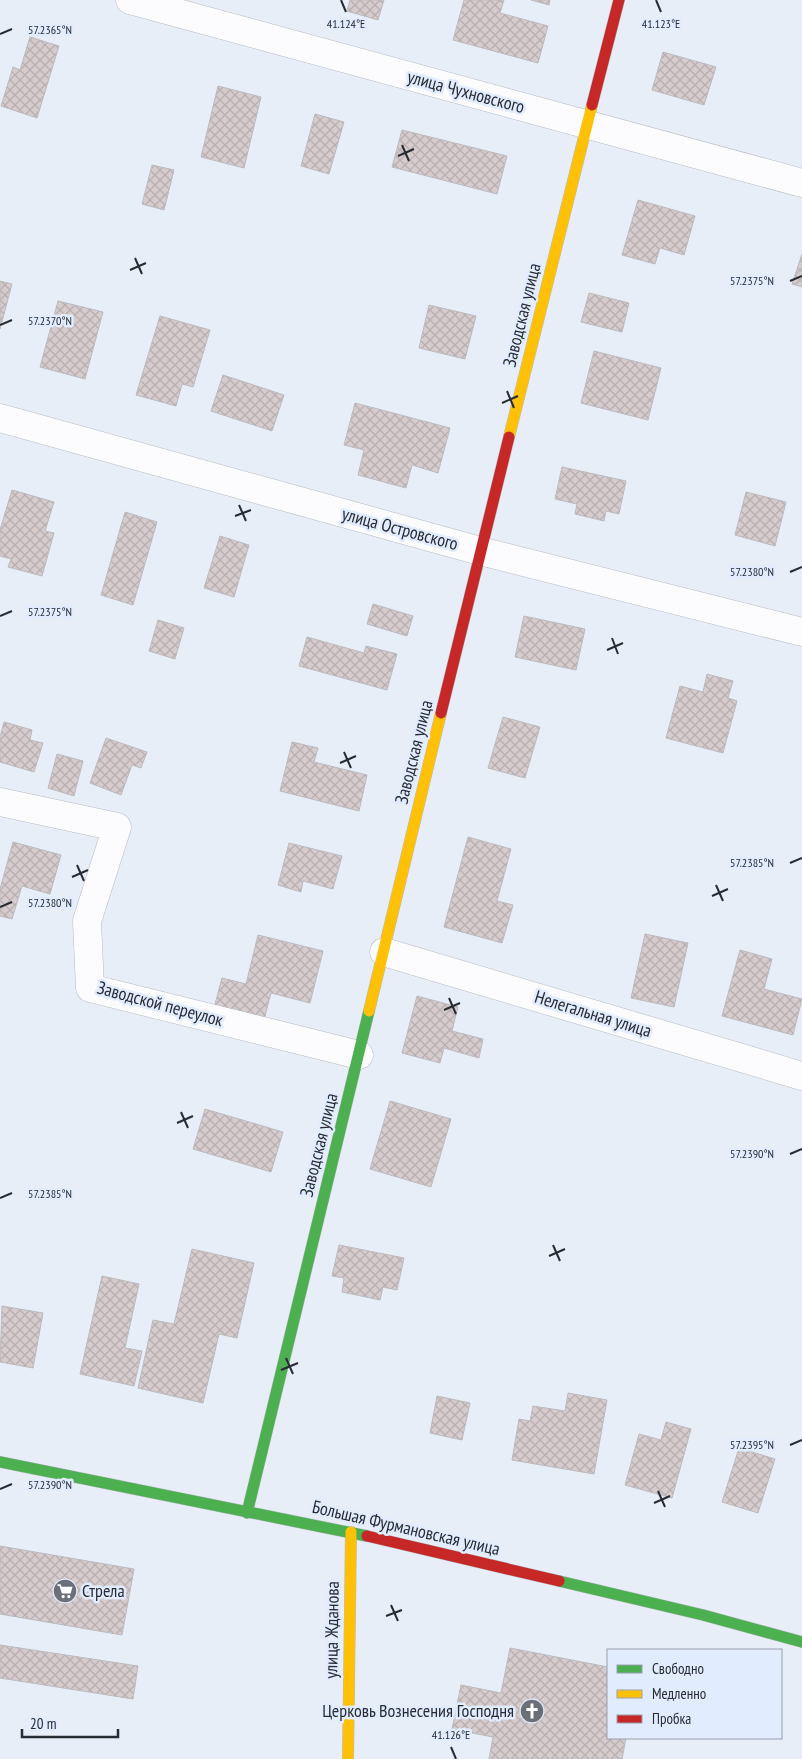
<svg xmlns="http://www.w3.org/2000/svg" width="802" height="1759" font-family="'PT Sans Narrow',sans-serif">
	<defs>
		<pattern id="building-cross-hatch" width="8" height="8" patternUnits="userSpaceOnUse" patternTransform="scale(1.25)"><rect width="8" height="8" fill="#d6ccce"/><path d="M0 0l8 8M0 8l8-8" fill="none" stroke="#b8afb1"/></pattern>
	</defs>
	<rect width="100%" height="100%" fill="#e8eef8"/>
	<path fill="url(#building-cross-hatch)" stroke="#bbbabe" d="M350,0H384L378,20L347,11Z
		M464,0H504L500,13L548,26L538,63L453,40Z
		M531,0H550L549,5Z
		M30,37L59,46L37,118L1,106L13,67L20,70Z
		M663,52L716,67L704,105L652,90Z
		M218,86L261,97L244,168L201,157Z
		M315,114L344,122L329,174L301,166Z
		M402,130L507,156L497,194L392,167Z
		M152,165L174,170L164,210L142,204Z
		M638,200L695,216L684,255L660,248L655,264L622,255Z
		M802,254V287L792,284Z
		M0,281L12,284L0,329Z
		M589,293L629,303L622,332L581,322Z
		M58,301L103,312L85,379L40,367Z
		M429,305L476,316L465,359L419,348Z
		M160,316L210,330L193,387L182,384L176,406L136,395Z
		M594,351L661,368L648,420L581,403Z
		M223,375L284,395L272,431L211,411Z
		M355,403L450,428L438,473L412,465L406,488L358,475L364,450L344,445Z
		M562,467L626,481L619,514L606,511L604,521L575,514L577,504L555,499Z
		M12,490L54,502L45,531L54,533L42,576L8,567L11,559L0,556V530Z
		M746,492L786,502L775,546L735,535Z
		M125,512L157,522L133,605L101,595Z
		M220,536L249,545L234,597L204,588Z
		M373,604L413,616L407,636L367,624Z
		M524,616L585,629L576,670L515,657Z
		M158,620L184,628L175,659L149,651Z
		M307,637L364,653L366,646L397,654L387,690L299,666Z
		M707,674L733,681L728,698L737,701L723,753L666,738L680,686L703,692Z
		M503,717L540,727L525,778L488,768Z
		M4,722L32,730L30,740L43,743L34,772L0,762V737Z
		M106,738L147,752L141,768L132,765L121,795L90,783Z
		M292,742L318,748L314,762L367,775L359,811L280,791Z
		M57,754L83,761L74,796L48,788Z
		M468,837L511,849L497,901L513,905L502,943L444,927Z
		M13,842L61,855L50,894L22,886L12,919L0,916V889Z
		M289,843L342,856L333,889L303,881L301,892L278,885Z
		M645,934L688,943L674,1007L631,998Z
		M258,935L323,951L310,1003L271,993L264,1020L214,1008L222,978L246,984Z
		M740,950L772,959L764,989L802,999L793,1035L722,1016Z
		M417,996L458,1007L452,1031L483,1039L479,1058L444,1048L440,1063L402,1053Z
		M390,1101L451,1119L431,1187L370,1169Z
		M205,1109L283,1132L271,1172L193,1149Z
		M339,1245L404,1258L397,1290L383,1287L380,1300L342,1292L344,1278L332,1276Z
		M192,1249L254,1263L237,1338L219,1334L203,1403L138,1388L153,1320L174,1324Z
		M102,1276L139,1284L125,1348L142,1351L134,1386L80,1374Z
		M2,1306L43,1313L33,1368L0,1362Z
		M568,1393L607,1400L594,1474L512,1460L519,1419L530,1421L533,1406L565,1411Z
		M437,1396L470,1403L462,1440L430,1433Z
		M666,1422L691,1429L672,1498L625,1485L639,1434L661,1440Z
		M739,1448L775,1459L758,1513L722,1502Z
		M0,1546L134,1569L122,1635L0,1614Z
		M0,1645L138,1666L133,1699L0,1678Z
		M510,1648L608,1667V1738H626L622,1759H489L493,1737L452,1729L461,1685L501,1693Z"/>
	<g fill="none" stroke-linecap="round" stroke-linejoin="round">
		<g stroke="#b7bbc3" stroke-width="29">
			<path id="street" d="M130,0L802,183
				M0,418L480,551L802,632
				M0,802L117,827L87,921L90,988L359,1055
				M384,952L802,1076"/>
		</g>
		<g stroke="#b7bbc3" stroke-width="12">
			<path id="fast" d="M0,1462L367,1536
				M247,1513L369,1011
				M559,1581L703,1615L802,1642"/>
		</g>
		<g stroke="#b7bbc3" stroke-width="12">
			<path id="slow" d="M509,437L592,105
				M369,1011L441,713
				M348,1759L351,1532"/>
		</g>
		<g stroke="#b7bbc3" stroke-width="12">
			<path id="jam" d="M592,105L619,0
				M441,713L509,437
				M367,1536L559,1581"/>
		</g>
		<use href="#street" stroke="#fcfcfe" stroke-width="28"/>
		<use href="#fast" stroke="#4caf50" stroke-width="11"/>
		<use href="#slow" stroke="#ffc107" stroke-width="11"/>
		<use href="#jam" stroke="#c62828" stroke-width="11"/>
	</g>
	<path fill="none" stroke="#272b32" stroke-width="2" d="M341,0L346,12M656,0L661,12M0,34L12,29M402,145L409,161M398,156L414,149M135,258L142,274M130,270L146,263M790,281L802,276M0,325L12,320M507,391L514,408M502,403L518,396M239,505L246,521M235,516L251,510M790,572L802,567M0,616L12,611M612,638L618,654M607,650L623,643M344,752L351,768M340,763L356,756M790,863L802,858M77,865L84,881M72,877L88,870M716,885L723,901M712,896L728,889M0,907L12,902M449,998L456,1014M444,1010L460,1003M181,1112L188,1128M177,1123L193,1116M790,1154L802,1149M0,1198L12,1193M553,1245L560,1261M549,1256L565,1249M286,1358L293,1374M281,1370L298,1363M790,1445L802,1440M0,1489L12,1484M658,1491L665,1507M654,1503L670,1496M391,1605L398,1621M386,1616L402,1610M451,1747L456,1759"/>
	<defs>
		<g id="supermarket-disc" transform="scale(1.25)"><circle r="9.5" fill="#6b6f77" stroke="#e1ecff"/><path d="M-6-5.5h2.5l.6 2H6L4.5 2H-2.5L-4.4-4H-6ZM-1.5 3.2a1.3 1.3 0 1 0 .1 0ZM3 3.2a1.3 1.3 0 1 0 .1 0Z" fill="#fff"/></g>
		<g id="church-disc" transform="scale(1.25)"><circle r="9.5" fill="#6b6f77" stroke="#e1ecff"/><path d="M-1.2-6h2.4v3.5h3.3v2.4h-3.3V6h-2.4V-.1h-3.3v-2.4h3.3Z" fill="#fff"/></g>
	</defs>
	<g fill-rule="evenodd">
		<use href="#supermarket-disc" x="65" y="1591"/>
		<use href="#church-disc" x="532" y="1711"/>
	</g>
	<g text-anchor="middle" stroke-width="5" stroke-linejoin="round" paint-order="stroke">
		<g font-size="18" fill="#272b32" stroke="#e1ecff">
			<text transform="translate(466 92) rotate(15)" y="6">улица Чухновского</text>
			<text transform="translate(522 315) rotate(-76)" y="6">Заводская улица</text>
			<text transform="translate(400 529) rotate(15)" y="6">улица Островского</text>
			<text transform="translate(414 752) rotate(-76)" y="6">Заводская улица</text>
			<text transform="translate(160 1004) rotate(15)" y="6">Заводской переулок</text>
			<text transform="translate(593 1014) rotate(17)" y="6">Нелегальная улица</text>
			<text transform="translate(319 1145) rotate(-76)" y="6">Заводская улица</text>
			<text transform="translate(406 1528) rotate(13)" y="6">Большая Фурмановская улица</text>
			<text transform="translate(332 1630) rotate(-89)" y="6">улица Жданова</text>
		</g>
		<g font-size="18" fill="#272b32" stroke="#e1ecff" text-anchor="start">
			<text x="82" y="1597">Стрела</text>
			<text x="514" y="1717" text-anchor="end">Церковь Вознесения Господня</text>
		</g>
	</g>
	<g font-size="12" text-anchor="middle" fill="#272b32" stroke="#e1ecff" stroke-width="5" stroke-linejoin="round" paint-order="stroke">
		<text x="346" y="28">41.124°E</text>
		<text x="661" y="28">41.123°E</text>
		<text x="50" y="34">57.2365°N</text>
		<text x="752" y="285">57.2375°N</text>
		<text x="50" y="325">57.2370°N</text>
		<text x="752" y="576">57.2380°N</text>
		<text x="50" y="616">57.2375°N</text>
		<text x="752" y="867">57.2385°N</text>
		<text x="50" y="907">57.2380°N</text>
		<text x="752" y="1158">57.2390°N</text>
		<text x="50" y="1198">57.2385°N</text>
		<text x="752" y="1449">57.2395°N</text>
		<text x="50" y="1489">57.2390°N</text>
		<text x="451" y="1739">41.126°E</text>
	</g>
	<rect x="607" y="1649" width="175" height="90" fill="#e1ecff" stroke="#979fad"/>
	<rect x="617" y="1665" width="25" height="8" fill="#4caf50" stroke="#979fad"/>
	<text x="652" y="1674" font-size="15" fill="#272b32">Свободно</text>
	<rect x="617" y="1690" width="25" height="8" fill="#ffc107" stroke="#979fad"/>
	<text x="652" y="1699" font-size="15" fill="#272b32">Медленно</text>
	<rect x="617" y="1715" width="25" height="8" fill="#c62828" stroke="#979fad"/>
	<text x="652" y="1724" font-size="15" fill="#272b32">Пробка</text>
	<path d="M22 1729v8h96v-8" fill="none" stroke="#272b32" stroke-width="2.5"/>
	<text x="30" y="1729" font-size="15" fill="#272b32" stroke="#e1ecff" stroke-width="4" paint-order="stroke">20 m</text>
</svg>
